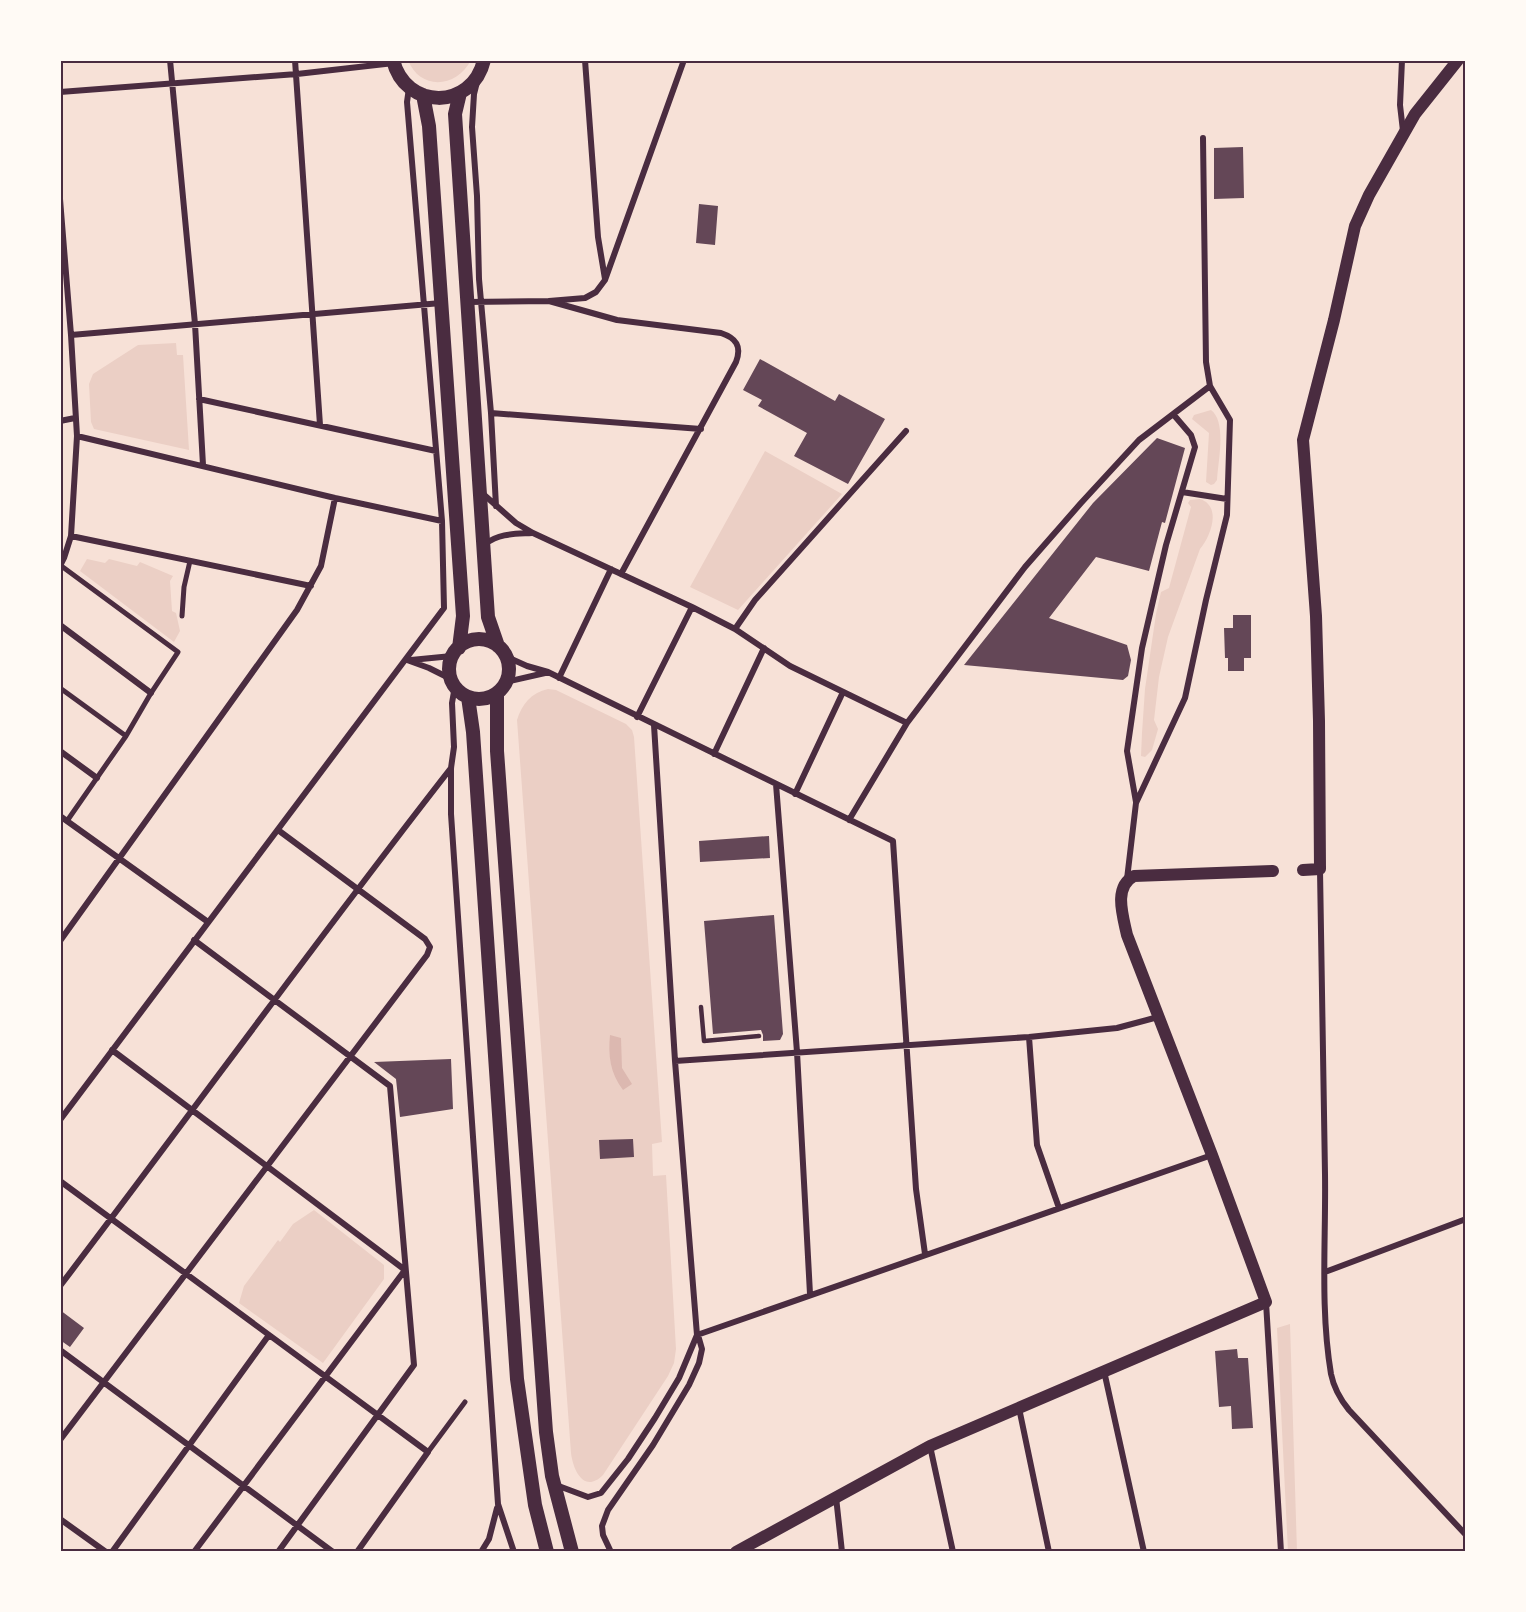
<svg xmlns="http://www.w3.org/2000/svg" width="1526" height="1612" font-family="'Exo 2',sans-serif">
	<rect width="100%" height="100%" fill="#f7e1d7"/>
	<path fill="#ebcfc5" d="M408,60H471C457,88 420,91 408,60Z
		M176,343L177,355H183L189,450L94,429L91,422L89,384L93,374L138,345Z
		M1211,410C1227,422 1218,461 1217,480L1214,484L1211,485L1206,482L1209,433L1192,419L1194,415Z
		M765,451L842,494L738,610L690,587Z
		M1200,499C1222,506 1211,536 1200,549L1168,637L1159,677L1154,720L1158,729L1152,750L1145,757L1141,756L1142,733L1145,689L1156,614L1161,592L1169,588L1191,507L1188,503L1190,500Z
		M87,559L105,563L109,559L137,566L140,562L173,576L170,581L172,611L176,613L180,631L174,642L80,571Z
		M548,689L556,690L626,724L632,730L634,737L662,1142L652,1144L653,1176L666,1175L676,1349L674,1363L668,1376L603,1475C584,1494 573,1470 571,1453L517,720C522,704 531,693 548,689Z
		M314,1210L384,1265V1279L323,1363L239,1303L244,1286L278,1240L280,1242L293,1224Z
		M1290,1324L1297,1552H1288L1277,1328Z"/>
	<path fill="#dcb8b0" d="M610,1035L621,1038L622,1068L632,1084L623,1090C610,1073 608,1055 610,1035Z"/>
	<path fill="#644757" d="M1243,147L1244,198L1214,199V148Z
		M699,204L718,206L715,245L696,243Z
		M760,359L835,401L839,394L885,419L848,484L794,456L807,433L758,406L762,400L743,390Z
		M1157,438L1185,448L1165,523L1162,522L1149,571L1096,557L1049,618L1127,645L1131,660L1128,676L1123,680L964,665L1093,503Z
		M1233,615H1251V658H1244V671H1228V658H1225L1224,628H1233Z
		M769,836L770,858L700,862L699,841Z
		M774,915L783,1034L780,1040L763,1041V1035L761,1030L713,1034L704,921Z
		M451,1059L453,1109L400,1117L396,1079L374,1062Z
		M633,1139L634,1157L600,1159L599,1140Z
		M60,1310L84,1328L70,1347L60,1340Z
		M1237,1349L1238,1358H1248L1253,1428L1232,1429L1231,1406L1219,1407L1215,1351Z"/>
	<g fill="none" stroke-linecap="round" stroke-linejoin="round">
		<path stroke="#4a2c40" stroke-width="4.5" d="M701,1007L704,1041L759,1036"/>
		<path stroke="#4a2c40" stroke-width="5" d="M60,565L178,652L151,693L126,736L67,821
			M182,616L184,587L190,561
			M60,688L126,736
			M428,1452L465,1402"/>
		<path stroke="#4a2c40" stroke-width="6" d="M170,60L195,324L203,465
			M295,60L320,425
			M585,60L598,237L605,279
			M1402,60L1400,105L1403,131
			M477,82L474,94L472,127L477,196L479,279L491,413L496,506
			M60,92L297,74L394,63
			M60,199L71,335L77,436L71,536L64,558L60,566
			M549,301L617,320L721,333C736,338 742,346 736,362L621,574
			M467,302L549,301L585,298L596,292L605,280L684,60
			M71,335L441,303
			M199,399L436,451
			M491,413L701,429
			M60,421L75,418
			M77,436L335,498L442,521
			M1182,492L1227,499
			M482,493L516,523L533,533L692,607L735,629L790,666L907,723
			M71,536L311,586
			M485,544C500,533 514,534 532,533
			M60,625L151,693
			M735,629L755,600L906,431
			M507,657L527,666L548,672L893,841L916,1189L925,1254
			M407,660L429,668L451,679
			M411,660L452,656
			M559,678L611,569
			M506,682L545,673
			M455,686L452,703L454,747L451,768V814L498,1504L514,1552
			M637,717L692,607
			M60,751L97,778
			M714,754L764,648
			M776,784L797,1052L810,1294
			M795,794L843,692
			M1136,802L1127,751L1142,648L1166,545L1195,447L1191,435L1173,414
			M60,816L208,922
			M849,820L907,723L1025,567L1081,503L1139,440L1210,386
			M1320,869C1321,971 1323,1073 1325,1174C1326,1241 1320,1308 1331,1374C1334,1389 1340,1399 1349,1410L1466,1535
			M1127,879L1136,803L1185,698L1206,600L1227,515L1230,420L1210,386L1206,362L1203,138
			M194,940L390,1086L414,1365L278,1552
			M60,941L297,610L321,566L335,498
			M1029,1037L1037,1145L1059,1208
			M112,1050L405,1270L194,1552
			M675,1061L1029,1037L1117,1028L1158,1017
			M60,1120L444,608L442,521L407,102L409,88
			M60,1181L428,1452L357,1552
			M1325,1272L1466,1219
			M60,1286C191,1114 318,938 451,768
			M1266,1302L1281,1552
			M697,1335L1212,1155
			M60,1350L333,1552
			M1104,1371L1144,1552
			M1019,1408L1049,1552
			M60,1440L427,955L430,947L425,939L278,830
			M930,1446L953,1552
			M556,1485L588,1497L601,1493L628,1459L655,1418L679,1378L697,1335L675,1061L654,725
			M836,1497L842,1552
			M60,1519L106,1552
			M112,1552L269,1335
			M481,1552L489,1539L497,1508
			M611,1552L603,1535L602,1526L608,1510L653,1445L689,1385L699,1363L702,1349L698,1335"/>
		<path stroke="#4a2c40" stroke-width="12" d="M1303,870L1320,869L1319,721L1316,616L1303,440L1334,320L1355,226L1369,195L1415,114L1458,60
			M736,1552L930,1446L1266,1302L1212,1155L1127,935C1123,916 1113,887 1134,876L1273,871"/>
		<path stroke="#4a2c40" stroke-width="14" d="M393,60C405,110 472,111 484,60
			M460,93L455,114L488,617L498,646
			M423,95L429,126L463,616L459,648
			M449 669a30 30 0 1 1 60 0a30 30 0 1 1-60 0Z
			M497,693V751L546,1432L552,1476L572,1552
			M468,697L473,732L517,1379L535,1505L547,1552"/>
	</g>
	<rect width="1526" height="1612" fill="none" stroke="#fffaf5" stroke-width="123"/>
	<rect x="62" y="62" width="1402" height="1488" fill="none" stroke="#4a2c40" stroke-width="2"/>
</svg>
